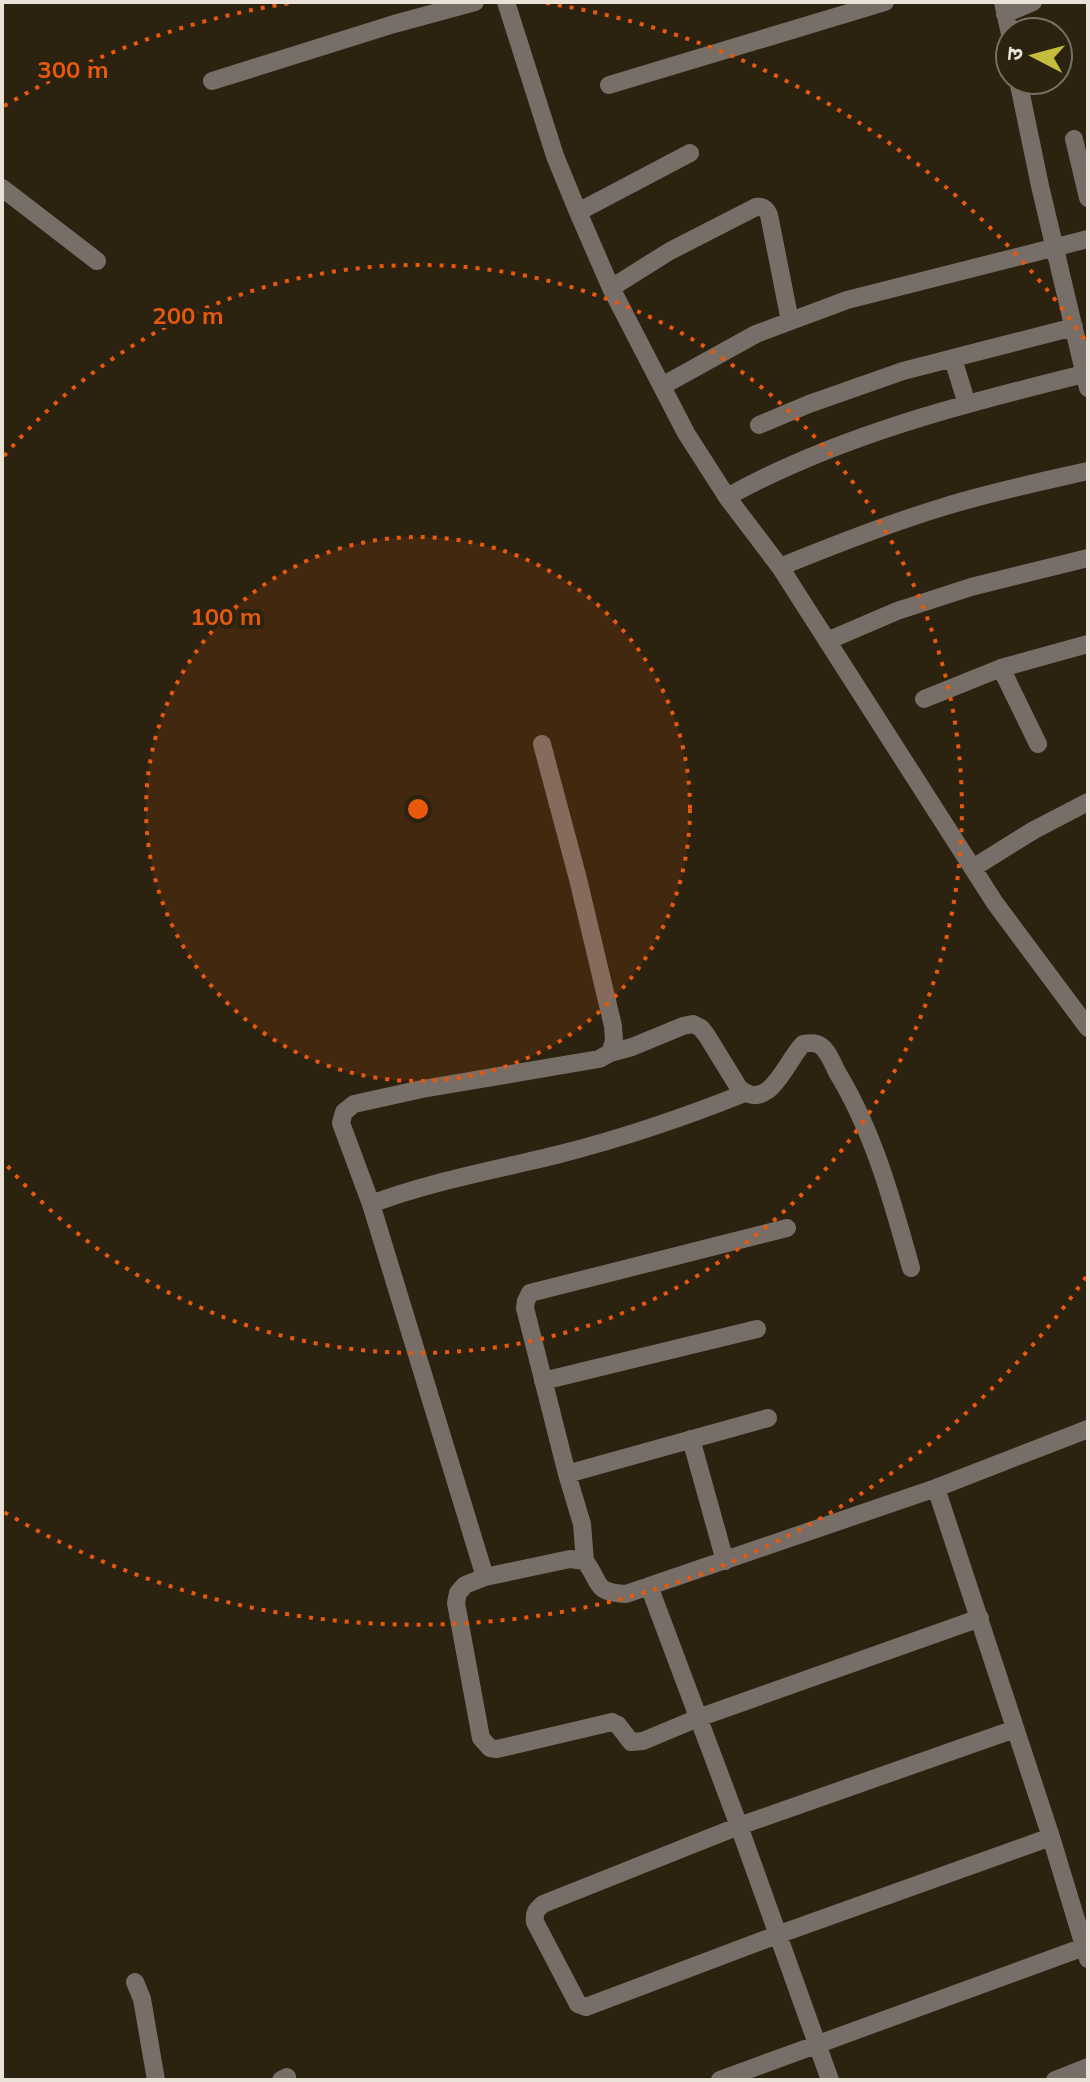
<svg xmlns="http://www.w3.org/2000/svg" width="1090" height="2082" font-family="Mulish,'Noto Sans Devanagari',sans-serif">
	<rect width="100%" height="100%" fill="#2c2210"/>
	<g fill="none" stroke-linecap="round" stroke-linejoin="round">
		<path stroke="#776e68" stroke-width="18" d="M506,2L555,156L578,212L611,288L686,433L727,497L780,567L995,903L1088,1028
			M1003,2L1010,34
			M1005,14L1033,2
			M1018,80L1040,186L1088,388
			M212,81L394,24L475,2
			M609,85L885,2
			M1074,139L1088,198
			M2,188L97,261
			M578,212L690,153
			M611,288L670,251L756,207C763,206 766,208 769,215L790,321
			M953,359L967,404
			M662,386L756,334L847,300L1088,239
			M759,425L809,404L903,371L1074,327
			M727,497C837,436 962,404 1084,374
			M780,567C834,545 887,524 943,507C991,492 1039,482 1088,471
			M827,641L897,611L971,587L1088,558
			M1001,668L1038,744
			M924,699L1001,668L1088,644
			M973,868L1034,830L1088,802
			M610,1053L632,1047L683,1026L693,1024L701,1028L707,1036L739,1088C769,1114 786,1061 803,1044C808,1043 816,1042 821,1046C828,1051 833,1064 837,1072C874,1133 892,1200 911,1268
			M371,1204C432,1181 496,1170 560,1154C623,1138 685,1117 745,1093
			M543,1381L757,1329
			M691,1439L725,1561
			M567,1474L768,1418
			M936,1488L1051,1837L1088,1959
			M585,1561L582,1524L567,1474L525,1308L526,1301L530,1293L787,1228
			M485,1577L371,1204L341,1123L344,1112L354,1104L422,1089L599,1059L610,1053L614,1041L613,1026L578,879L542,744
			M649,1586L739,1826L830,2080
			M980,1618L698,1718L643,1741L631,1742L618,1725L612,1722L497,1749L490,1748L481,1738L456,1603L458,1593L465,1585L485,1577L570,1559L585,1561C602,1583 592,1592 626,1594L936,1488L1088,1429
			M1015,1729L739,1826L543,1904C536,1910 534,1913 535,1922L578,2004L586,2007L777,1935L1051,1837
			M135,1982L142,1999L156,2080
			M281,2080L287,2077
			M720,2080L1084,1947
			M1055,2080L1088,2067"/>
	</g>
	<circle cx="418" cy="809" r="272" fill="#e8590c" fill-opacity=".12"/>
	<g fill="none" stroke="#e8590c" stroke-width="4" stroke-dasharray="4 8">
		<circle cx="418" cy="809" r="272"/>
		<path d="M4 456A544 544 0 1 1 4 1162"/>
		<path d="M1086 1277A816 816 0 0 1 4 1512M4 106A816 816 0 0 1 290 3M546 3A816 816 0 0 1 1086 341"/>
	</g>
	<circle cx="418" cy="809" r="12" fill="#e8590c" stroke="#2c2210" stroke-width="4"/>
	<g font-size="24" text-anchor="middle" font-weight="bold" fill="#e8590c" stroke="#2c2210" stroke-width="8" stroke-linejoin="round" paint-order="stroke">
		<text x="73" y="78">300 m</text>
		<text x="188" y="324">200 m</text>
		<text x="226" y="625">100 m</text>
	</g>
	<rect width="1090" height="2082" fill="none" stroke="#e8e2d7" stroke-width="8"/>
	<g transform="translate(1034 56) rotate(276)"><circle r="38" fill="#2c2210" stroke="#776f60" stroke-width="2"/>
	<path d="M0-6L14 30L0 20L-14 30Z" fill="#c4bc3d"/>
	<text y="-12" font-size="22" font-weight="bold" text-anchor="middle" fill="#e8e2d7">उ</text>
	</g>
</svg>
